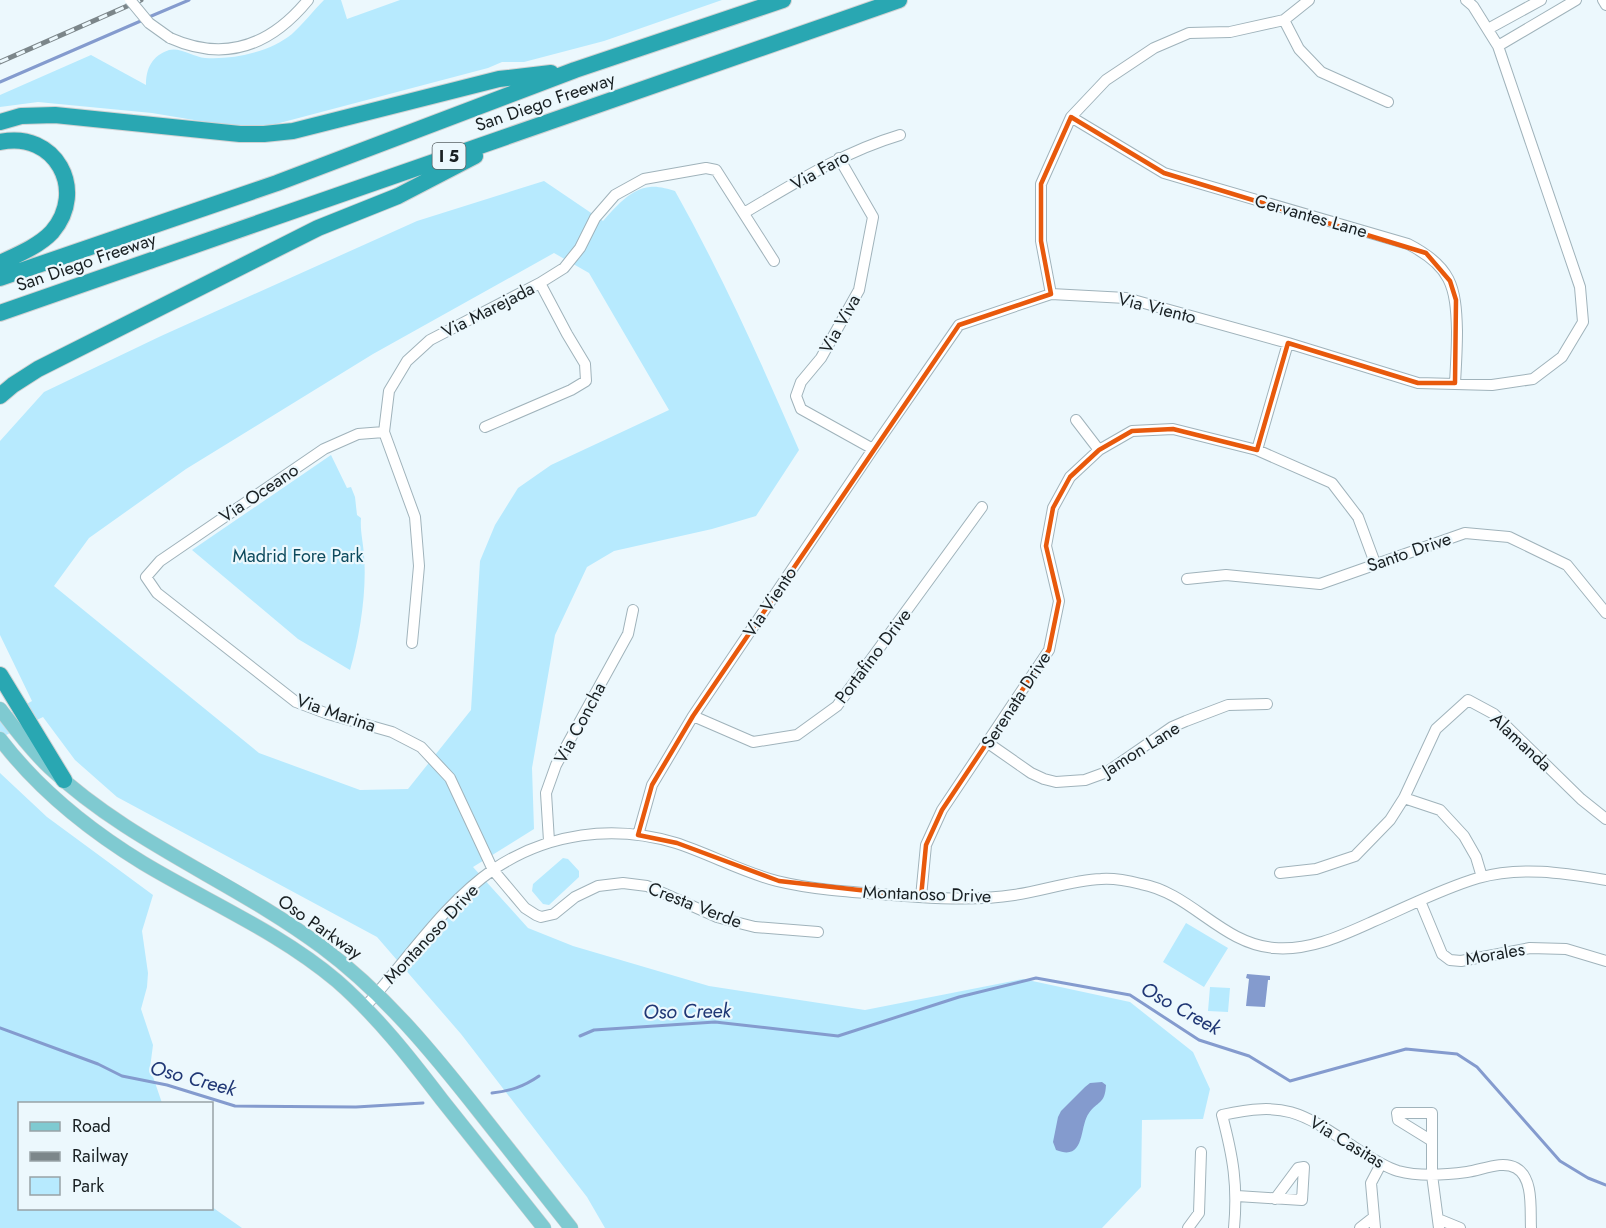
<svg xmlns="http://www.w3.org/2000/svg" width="1606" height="1228" font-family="Jost,sans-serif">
	<rect width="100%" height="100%" fill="#ecf8fd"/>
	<path fill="#b7eafe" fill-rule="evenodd" d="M324,0H341L347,19L400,0H722L604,41L524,62H502L488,68L272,125H224L152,113L38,102L0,107V95L91,55L146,85C146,68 152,56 169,50C180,47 194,57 205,58C233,60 270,52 292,34C303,24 313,11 324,0Z
		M544,181L603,221C615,208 631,188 650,187C658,186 668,189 675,191C722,275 761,362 799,450L756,516L712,529L614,551L587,567L555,635L532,768L534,829L473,867L528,928L573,946L709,986L865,1010L1023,979L1130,1002L1193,1052L1210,1089L1203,1119L1142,1120L1141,1187L1102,1228H605L587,1197L461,1034L377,937L117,797L75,760L43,717L0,738V719L32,701L0,635V441L44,392L161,336L417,221ZM554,253L589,273L669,410L551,465L518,488L495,525L480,561L471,710L408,789L360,790L259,753L54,586L89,538L186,469L373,354Z
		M331,455L347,488L351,487L355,497L357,515L361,518C360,531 363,541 364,555C367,590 360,636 350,670L298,639L192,550Z
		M0,773L47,817L153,895L142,931L148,973L147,987L141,1009L153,1045L150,1068L162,1103L20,1104V1208H212V1207L242,1228H0Z
		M563,858L568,859L579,871V877L549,905L543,904L532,891L533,884Z
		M1186,923L1228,948L1204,987L1163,962Z
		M1210,987L1230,988L1228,1012L1208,1011Z"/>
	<path fill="#849bce" d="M1247,974L1270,976V980H1268L1265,1007L1246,1006L1249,979L1246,978Z
		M1102,1082L1106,1085C1105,1105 1097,1101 1089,1113C1079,1126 1086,1162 1056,1150L1053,1142L1058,1117L1061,1111L1085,1087L1090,1083Z"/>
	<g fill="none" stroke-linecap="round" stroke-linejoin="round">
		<path stroke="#849bce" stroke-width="3" d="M149,17L189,0
			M0,82L143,20
			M0,1028L98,1064L122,1076L167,1085L235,1106L356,1107L423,1103
			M580,1036L594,1030L715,1022L838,1036L959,997L1036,978L1130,995L1199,1040L1249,1056L1290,1081L1406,1049L1457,1054L1477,1067L1560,1161L1588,1178L1606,1185
			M492,1093C510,1091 523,1087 539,1076"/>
		<g stroke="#a0b3bb" stroke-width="12">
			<path id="minor" d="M1603,0L1606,5
				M1284,20L1299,49L1321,72L1388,102
				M1488,29L1541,0
				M170,38C226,63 271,45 308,0
				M1498,46L1576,0
				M1071,117L1164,173L1408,244C1451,266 1456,286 1457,331C1457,349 1456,366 1455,383
				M839,158L873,217L859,290L821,358L801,382L796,396L801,409L873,449
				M744,213C795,183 843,152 900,135
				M1051,294L1041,241V184L1071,117L1106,80L1154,48L1189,33L1230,32L1284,20L1309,0
				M1076,420L1099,450
				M485,427L571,390L586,381L585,364L567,334L540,283
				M384,432L358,434L324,449L160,561L146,577L157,593L296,702L328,714L392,732L421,747L450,778L493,870L525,908L536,915L541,917L554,914L575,897L598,886L623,883L647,886L717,917L739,923L755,927L818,932
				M1257,450L1288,343
				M1187,579L1226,575L1320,584L1465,533L1509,537L1567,565L1606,613
				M412,643L419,566L415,517L384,432L389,391L407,361L430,340L540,283L564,268L580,248L595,218L615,195L644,179L706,168L716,170L774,261
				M693,716L753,742L797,735L837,706L982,507
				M988,743L1031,773L1044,779L1056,782L1085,780L1107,772L1172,727L1186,721L1228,705L1267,704
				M1404,798L1440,810L1464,836L1476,857L1482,877
				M638,835L652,785L693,716L873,449L959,325L1051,294L1126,298L1288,343L1418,383L1492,385L1533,379L1562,357L1583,322L1580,287L1498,46L1473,6L1466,0
				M549,841L546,793L556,765L628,634L633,610
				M1280,873L1316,869L1355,856L1390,820L1404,798L1436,729L1468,700L1494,714L1581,799L1606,819
				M921,897L926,845L942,810L1049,650L1059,601L1046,546L1053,508L1070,477L1099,450L1132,431L1173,429L1257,450L1332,483L1358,517L1375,563
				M1420,901L1442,954L1450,960L1461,961L1530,948L1566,949L1606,961
				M364,1008C406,962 442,905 494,869C548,833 613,824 676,843C710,854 742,872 777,881C822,892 873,893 919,897C950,899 983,900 1014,895C1041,891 1074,880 1101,879C1113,878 1129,881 1141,884C1191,893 1222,944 1274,948C1309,951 1341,936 1372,922C1407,907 1441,889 1478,878C1521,866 1563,873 1606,880
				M1432,1141L1398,1120L1397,1113H1432V1175L1439,1228
				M1237,1196L1302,1200L1304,1167L1298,1168L1275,1199
				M1438,1219L1460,1228
				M1188,1228L1199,1213L1201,1152
				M1234,1228C1238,1185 1233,1157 1222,1115C1286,1101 1301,1112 1354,1147C1368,1156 1382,1166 1398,1171C1420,1177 1445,1175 1467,1172C1482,1170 1502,1160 1516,1168C1534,1178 1530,1210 1531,1228
				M1360,1228L1374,1217
				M1375,1228L1371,1183L1381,1164"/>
		</g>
		<g stroke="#d1d2d3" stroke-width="15">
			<path id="major" d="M0,709C15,729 32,751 50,768C130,843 235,882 322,947C385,994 433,1053 481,1114C511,1152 541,1190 571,1228
				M0,739C39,790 89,830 143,863C208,902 279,932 337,981C377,1016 410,1058 442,1100C476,1143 510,1185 544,1228"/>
		</g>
		<g stroke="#d1d2d3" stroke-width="18">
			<path id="highway" d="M0,122L21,116L55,115L240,134H264L293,131L499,79L551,73
				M0,142C55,130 88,190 52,232C39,246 17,255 0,263
				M0,278L277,183L575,70L783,0
				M0,313L899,0
				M0,396L13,385L38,369L318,228L398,196L475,156
				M0,675L64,780"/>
		</g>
		<use href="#minor" stroke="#fff" stroke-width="10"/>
		<use href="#major" stroke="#7fcad1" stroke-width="14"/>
		<use href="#highway" stroke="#29a7b2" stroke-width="16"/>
		<g stroke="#7c868a" stroke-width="5">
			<path id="rail" d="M0,62L141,0"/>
		</g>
		<use href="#rail" stroke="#ecf8fd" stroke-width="3" stroke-dasharray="9" stroke-linecap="butt"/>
		<g stroke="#a0b3bb" stroke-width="12" stroke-linecap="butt">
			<path id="minor-bridge" d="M130,0L149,23L170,38"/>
		</g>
		<use href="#minor-bridge" stroke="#fff" stroke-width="10"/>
	</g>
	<path fill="none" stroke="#e8590c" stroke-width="4.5" stroke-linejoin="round" d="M1071,117L1164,173L1426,253L1450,281L1456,300L1455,383H1418L1288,343L1257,450L1173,429L1132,431L1099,450L1070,477L1053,508L1046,546L1059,601L1049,650L942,810L926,845L921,897L779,881L677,843L638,835L652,785L693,716L959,325L1051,294L1041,241V184Z"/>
	<g text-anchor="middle" stroke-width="4.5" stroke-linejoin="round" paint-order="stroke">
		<rect fill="#ecf8fd" stroke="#586164" stroke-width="1.5" x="432.5" y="143" width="33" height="26" rx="4.5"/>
		<g font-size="16" font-weight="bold" fill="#192023">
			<text x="449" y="162">I 5</text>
		</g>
		<g font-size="18" fill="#192023" stroke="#ecf8fd">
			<text transform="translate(545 102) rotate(-19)" y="6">San Diego Freeway</text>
			<text transform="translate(820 170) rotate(-29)" y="6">Via Faro</text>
			<text transform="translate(1311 216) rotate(16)" y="6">Cervantes Lane</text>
			<text transform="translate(86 262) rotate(-19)" y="6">San Diego Freeway</text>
			<text transform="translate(1157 308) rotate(14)" y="6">Via Viento</text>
			<text transform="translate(488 310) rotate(-27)" y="6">Via Marejada</text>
			<text transform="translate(840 324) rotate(-61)" y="6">Via Viva</text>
			<text transform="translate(259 493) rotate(-34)" y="6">Via Oceano</text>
			<text transform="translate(1409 552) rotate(-19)" y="6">Santo Drive</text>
			<text transform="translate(770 602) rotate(-56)" y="6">Via Viento</text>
			<text transform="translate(873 656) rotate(-53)" y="6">Portafino Drive</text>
			<text transform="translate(1016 700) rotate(-57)" y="6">Serenata Drive</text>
			<text transform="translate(336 713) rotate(19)" y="6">Via Marina</text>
			<text transform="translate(580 723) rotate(-62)" y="6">Via Concha</text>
			<text transform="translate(1521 742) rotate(43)" y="6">Alamanda</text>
			<text transform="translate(1141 749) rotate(-32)" y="6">Jamon Lane</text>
			<text transform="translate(927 894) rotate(2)" y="6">Montanoso Drive</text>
			<text transform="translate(695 905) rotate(21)" y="6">Cresta Verde</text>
			<text transform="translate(320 927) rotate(35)" y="6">Oso Parkway</text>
			<text transform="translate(431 934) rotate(-47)" y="6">Montanoso Drive</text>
			<text transform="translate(1495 954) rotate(-10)" y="6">Morales</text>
			<text transform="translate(1347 1142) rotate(31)" y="6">Via Casitas</text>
		</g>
		<g font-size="18" fill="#0d4a5d" stroke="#ecf8fd">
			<text x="298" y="562">Madrid Fore Park</text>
		</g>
		<g font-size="20" font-style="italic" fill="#203775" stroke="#ecf8fd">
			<text transform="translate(1181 1008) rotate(29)" y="7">Oso Creek</text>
			<text transform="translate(687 1011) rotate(-1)" y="7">Oso Creek</text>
			<text transform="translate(193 1078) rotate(15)" y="7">Oso Creek</text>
		</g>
	</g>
	<rect x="18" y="1102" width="195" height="108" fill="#ecf8fd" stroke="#98a2a6" stroke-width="1.5"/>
	<rect x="30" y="1122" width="30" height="9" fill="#7fcad1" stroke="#98a2a6" stroke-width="1.5"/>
	<text x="72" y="1132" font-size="18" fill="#192023">Road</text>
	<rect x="30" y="1152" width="30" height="9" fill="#7c868a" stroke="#98a2a6" stroke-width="1.5"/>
	<text x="72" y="1162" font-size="18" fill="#192023">Railway</text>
	<rect x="30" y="1177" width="30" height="18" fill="#b7eafe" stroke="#98a2a6" stroke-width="1.5"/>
	<text x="72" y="1192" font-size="18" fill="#192023">Park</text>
</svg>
